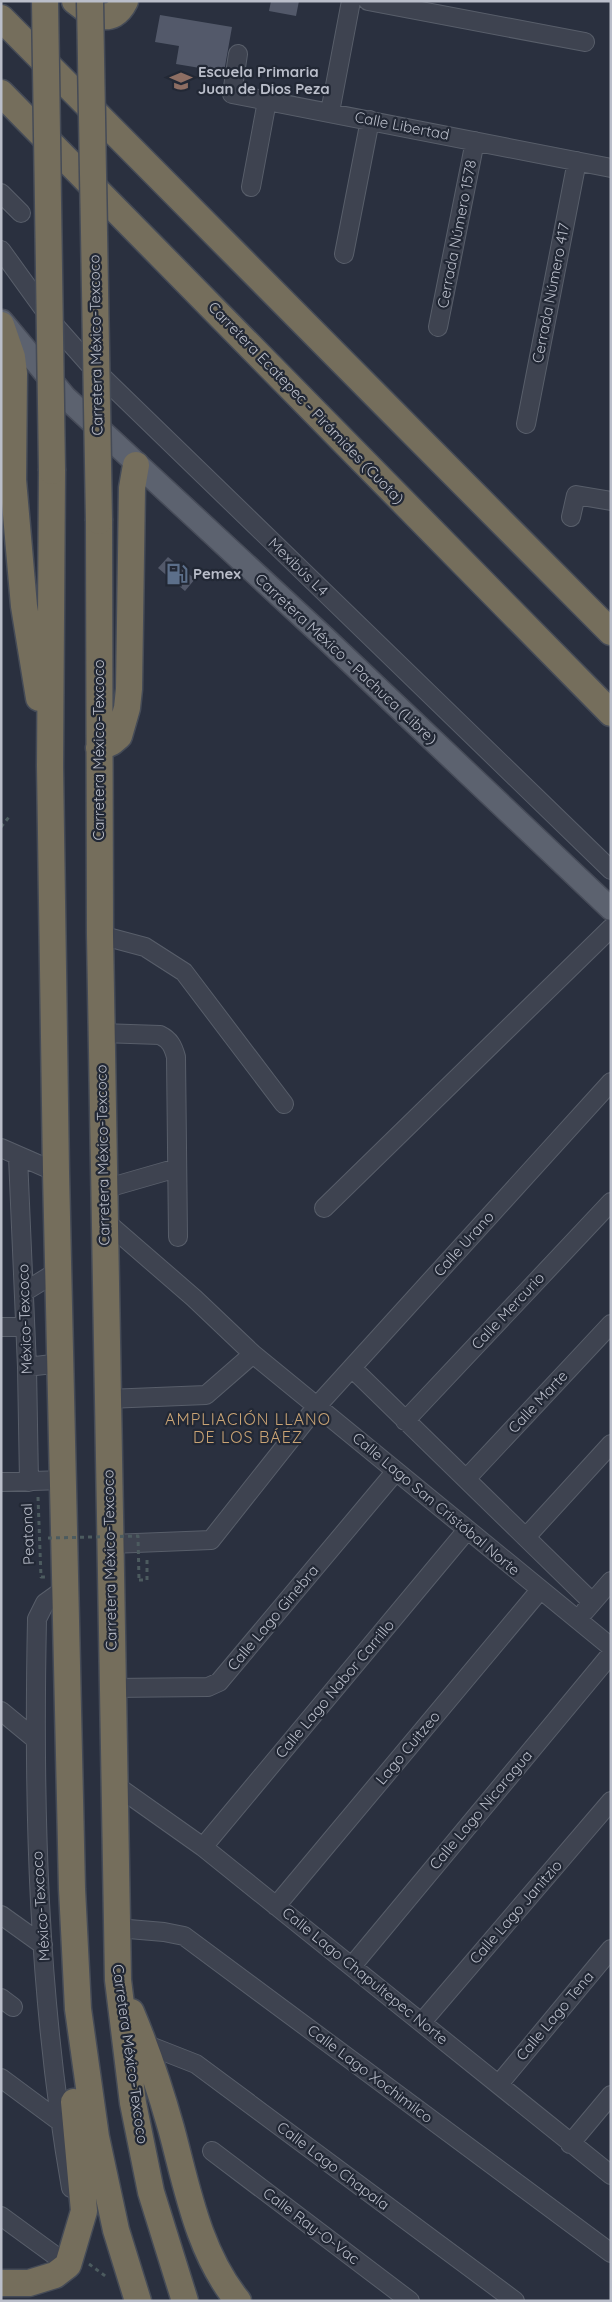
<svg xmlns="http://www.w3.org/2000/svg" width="612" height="2302" font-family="Quicksand,sans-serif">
	<rect width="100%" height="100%" fill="#2a303f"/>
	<path fill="#53596a" d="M271,1H299L296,16L269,11Z
		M160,15L232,27L224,72L176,64L179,46L155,42Z
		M168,557L195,579L185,591L158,568Z"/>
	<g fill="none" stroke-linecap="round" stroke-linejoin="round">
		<g stroke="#585e6a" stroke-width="20">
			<path id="minor" d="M368,1L585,42
				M238,54L232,94L611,168
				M330,112L351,1
				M251,187L267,101
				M1,193L21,213
				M1,250L58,329L89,364L611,870
				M344,254L370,120
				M438,327L475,141
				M526,424L577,161
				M571,517L576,495L611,501
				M100,935L145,947L184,972L284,1104
				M101,1033L160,1035C170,1040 173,1046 176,1057L178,1237
				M1,1148L56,1172
				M18,1157L27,1367L29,1482
				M104,1189L177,1168
				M324,1208L611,928
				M104,1220L194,1298L253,1354L611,1647
				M24,1292L58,1271
				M1,1327H24
				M27,1367L61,1363
				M352,1368L592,1602
				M107,1399L206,1395L253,1354
				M405,1421L611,1202
				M466,1479L611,1324
				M1,1482L64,1480
				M526,1537L611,1444
				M111,1544L211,1540L317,1406L611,1082
				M66,1588L45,1603L37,1619C33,1809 38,2000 71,2188
				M585,1611L611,1581
				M112,1688L208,1687L219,1682L396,1471
				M1,1711L35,1739
				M114,1784L203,1847L611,2175
				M203,1847L467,1530
				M276,1906L540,1590
				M1,1915L43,1945
				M117,1928L164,1932L184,1936L611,2253
				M352,1966L611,1654
				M1,1998L13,2007
				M422,2022L611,1801
				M145,2044L196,2064L515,2301
				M1,2078L59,2121
				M499,2084L611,1949
				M570,2144L611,2095
				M212,2151L410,2301
				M1,2216L68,2265"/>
		</g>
		<g stroke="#474c59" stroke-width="25">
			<path id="major" d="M2,321L65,397L324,637L611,909"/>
		</g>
		<g stroke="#454b57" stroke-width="29">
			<path id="highway" d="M75,1C92,15 112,27 125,1
				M1,18L611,632
				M1,93L611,713
				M1,325L12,357L14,373L13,480L24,606L39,698
				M52,471L50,766L56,1172L72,1889L78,2009L96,2137L116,2230L138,2301
				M99,521L100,935L118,1980L133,2103L151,2192L185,2301
				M99,748L112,742L119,736L127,708L129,689L132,488L136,465
				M131,2012C147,2050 160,2089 171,2128C187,2187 198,2252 238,2301
				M1,2283H29L55,2275L68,2265L84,2211L74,2102"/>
		</g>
		<path stroke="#4c5b5f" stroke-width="3" stroke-dasharray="4 4" stroke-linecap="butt" d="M1,827L9,817
			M38,1497L41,1577H46
			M139,1580H147V1559
			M89,2264L108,2278"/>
		<use href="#minor" stroke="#3e4350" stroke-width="18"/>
		<use href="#major" stroke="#5c626f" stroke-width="22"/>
		<use href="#highway" stroke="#756e5c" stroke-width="26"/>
		<g stroke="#454b57" stroke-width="29" stroke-linecap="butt">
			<path id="highway-bridge" d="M45,1L52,471
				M90,1L99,521"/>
		</g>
		<path stroke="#4c5b5f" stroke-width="3" stroke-dasharray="4 4" stroke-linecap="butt" d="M48,1538L138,1536L139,1580"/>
		<use href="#highway-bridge" stroke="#756e5c" stroke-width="26"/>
	</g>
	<defs>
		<g id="school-bare" transform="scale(1.725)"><path d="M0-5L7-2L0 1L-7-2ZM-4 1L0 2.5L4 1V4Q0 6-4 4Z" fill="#8d6e63" stroke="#222835" stroke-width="2.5" paint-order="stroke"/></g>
		<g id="fuel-bare" transform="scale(1.725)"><path d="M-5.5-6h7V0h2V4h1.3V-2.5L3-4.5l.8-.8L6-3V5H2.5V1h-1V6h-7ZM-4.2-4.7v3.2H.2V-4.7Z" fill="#5c6f8a" stroke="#222835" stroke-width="2.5" paint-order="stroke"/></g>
	</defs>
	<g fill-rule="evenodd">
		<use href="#school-bare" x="181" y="81"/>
		<use href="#fuel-bare" x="177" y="574"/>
	</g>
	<g text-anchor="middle" stroke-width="4.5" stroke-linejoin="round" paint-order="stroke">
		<g font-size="15" font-weight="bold" fill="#babeca" stroke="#222835" text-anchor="start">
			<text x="198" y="77">Escuela Primaria<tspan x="198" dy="17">Juan de Dios Peza</tspan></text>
			<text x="193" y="579">Pemex</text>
		</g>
		<g font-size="15" fill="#babeca" stroke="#222835">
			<text transform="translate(402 126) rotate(11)" y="5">Calle Libertad</text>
			<text transform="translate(457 234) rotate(-79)" y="5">Cerrada Número 1578</text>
			<text transform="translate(551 293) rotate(-79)" y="5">Cerrada Número 417</text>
			<text transform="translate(96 345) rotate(-91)" y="5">Carretera México-Texcoco</text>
			<text transform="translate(306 403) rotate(46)" y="5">Carretera Ecatepec - Pirámides (Cuota)</text>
			<text transform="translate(298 567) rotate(44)" y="5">Mexibús L4</text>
			<text transform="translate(346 659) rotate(43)" y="5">Carretera México - Pachuca (Libre)</text>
			<text transform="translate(99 750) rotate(-90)" y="5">Carretera México-Texcoco</text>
			<text transform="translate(103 1155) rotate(-91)" y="5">Carretera México-Texcoco</text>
			<text transform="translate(464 1244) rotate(-48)" y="5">Calle Urano</text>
			<text transform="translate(508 1311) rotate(-47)" y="5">Calle Mercurio</text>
			<text transform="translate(25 1319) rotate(-92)" y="5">México-Texcoco</text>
			<text transform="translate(538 1402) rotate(-47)" y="5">Calle Marte</text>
			<text transform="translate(436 1504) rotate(40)" y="5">Calle Lago San Cristóbal Norte</text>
			<text transform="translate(28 1534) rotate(-92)" y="5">Peatonal</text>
			<text transform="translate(110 1560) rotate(-91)" y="5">Carretera México-Texcoco</text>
			<text transform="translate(273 1618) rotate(-50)" y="5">Calle Lago Ginebra</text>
			<text transform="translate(335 1689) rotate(-50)" y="5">Calle Lago Nabor Carrillo</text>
			<text transform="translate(408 1748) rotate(-50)" y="5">Lago Cuitzeo</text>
			<text transform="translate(481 1810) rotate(-50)" y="5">Calle Lago Nicaragua</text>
			<text transform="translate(41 1906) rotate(-94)" y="5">México-Texcoco</text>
			<text transform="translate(516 1912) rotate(-49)" y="5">Calle Lago Janitzio</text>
			<text transform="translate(365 1976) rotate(39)" y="5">Calle Lago Chapultepec Norte</text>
			<text transform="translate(555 2016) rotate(-50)" y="5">Calle Lago Tena</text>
			<text transform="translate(130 2054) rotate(82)" y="5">Carretera México-Texcoco</text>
			<text transform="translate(370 2074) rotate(37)" y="5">Calle Lago Xochimilco</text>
			<text transform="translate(333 2166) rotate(37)" y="5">Calle Lago Chapala</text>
			<text transform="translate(311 2226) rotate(37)" y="5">Calle Ray-O-Vac</text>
		</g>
		<g font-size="16" letter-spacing="1" fill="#caa475" stroke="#222835">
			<text x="248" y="1425">AMPLIACIÓN LLANO<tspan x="248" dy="18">DE LOS BÁEZ</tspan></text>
		</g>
	</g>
	<rect width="612" height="2302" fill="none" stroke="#babeca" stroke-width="5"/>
</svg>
